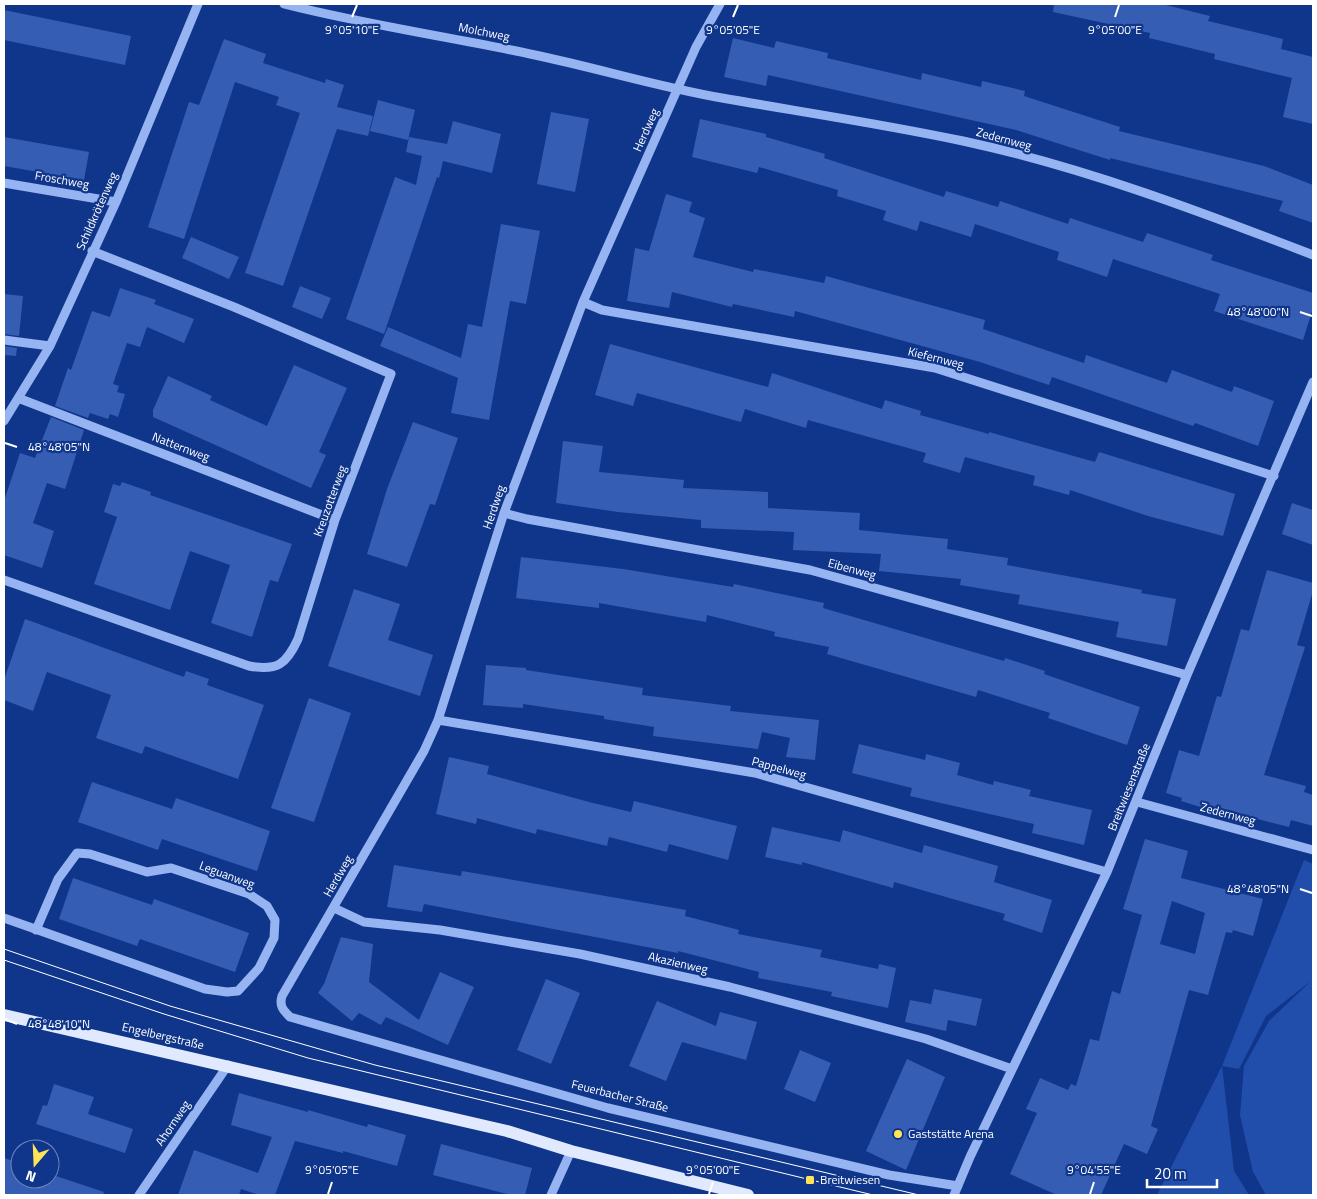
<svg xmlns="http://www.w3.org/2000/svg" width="1317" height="1199" font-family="'Titillium Web',sans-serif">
	<rect width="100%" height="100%" fill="#10368b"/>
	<path fill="#224eab" d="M1304,860L1313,864V1195H1266L1253,1172L1240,1115L1244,1066L1269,1021L1311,981L1266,1016L1239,1069L1222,1066L1234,1171L1249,1195H1157L1222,1066Z"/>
	<path fill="#345db3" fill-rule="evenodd" d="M1054,4H1162L1210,16L1208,21L1283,39L1281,49L1313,57V124L1283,117L1292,78L1214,59L1215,54L1149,38L1150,33L1053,12Z
		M4,10L131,36L125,65L4,40Z
		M733,38L774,48L776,41L828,53L827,58L921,80L922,73L981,87L982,81L1025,91L1024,96L1120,127L1119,131L1264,166L1313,185V223L1279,211L1283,201L1110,158V160L1016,130L768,75L766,86L724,77Z
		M224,39L266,54L263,63L325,83L326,79L344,85L337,107L373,116L368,136L337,129L283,286L245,273L300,113L276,105L279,97L235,82L184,239L148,227L189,102L199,105Z
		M378,100L415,110L408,140L370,131Z
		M551,112L589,119L575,192L537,184Z
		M700,119L766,134V137L825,154L824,158L944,197L946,191L998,207L1000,201L1068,224L1070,218L1143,242L1147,233L1213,255L1211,260L1313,293V308L1303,340L1214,311L1220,294L1113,259L1107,277L1057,260L1059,252L975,224L971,237L920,221L917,231L883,220L886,211L837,196L838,190L759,167L757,173L692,157Z
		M453,121L501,134L492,173L443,161L439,178L437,177L384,334L346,319L395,177L416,185L422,156L406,152L409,137L447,144Z
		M4,137L89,152L84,180L4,166Z
		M666,194L692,202L689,212L705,218L693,257L753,272L754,269L824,283L826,276L985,320L983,329L1084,363L1086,355L1167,383L1172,370L1232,392L1234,386L1274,401L1258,446L1195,423L1193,426L1052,377L1049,385L980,362L795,311L794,317L733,304L732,307L672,292L669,308L627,301L635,248L649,251Z
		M501,224L540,231L526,304L510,301L489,420L451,413L458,378L380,346L388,327L461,358L468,324L482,327Z
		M191,237L239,257L229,279L182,258Z
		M300,286L331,298L322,319L292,307Z
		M120,288L156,300L154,304L194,319L184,343L147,327L140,347L127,343L113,384L119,386L117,392L125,394L118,417L110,414L108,419L90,413L88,418L55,406L68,368L71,370L92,311L110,317Z
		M4,294L23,296L19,336L4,334Z
		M610,344L768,387L772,373L882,409L885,400L921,411L920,415L989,434V432L1095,462L1099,452L1235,494L1223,536L1148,516L1070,490L1069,495L1033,485L1035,476L965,457L960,473L923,462L926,453L808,420L806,428L745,409L741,422L637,393L633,406L595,395Z
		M4,346L17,348L16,356L4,355Z
		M294,365L347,388L319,452L326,455L311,488L153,417V410L168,376L212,396L210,400L267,426Z
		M51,417L84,430L65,489L47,483L33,523L54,531L42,568L4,555V501L20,453L35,458Z
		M413,422L458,438L435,505L430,504L407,567L367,554L387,489Z
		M563,441L603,446L599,472L684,480L683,488L768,492V508L860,513L859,530L948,539L947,549L1008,558L1007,565L1105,583L1142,590L1141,593L1176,599L1167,646L1116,637L1119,622L1018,604L1020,595L960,585L961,579L879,571L881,554L793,550L794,532L701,528V520L618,512L556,503Z
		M122,482L151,492L150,495L292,544L278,582L270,580L252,637L211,623L230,565L190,551L170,610L94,584L117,517L104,512L113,484L120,486Z
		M1292,503L1313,510V545L1282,534Z
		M521,557L623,569L733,587L734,584L824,603L823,608L1004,661L1005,658L1045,671L1044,674L1140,707L1127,745L1048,718L1050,713L978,690L976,697L827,654L829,647L774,636L775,632L707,615L706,622L599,603V608L516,598Z
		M1267,570L1313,583V591L1297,645L1305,647L1264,775L1306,786L1304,792L1313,795V826L1291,820L1289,827L1211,807L1210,810L1181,801L1182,798L1166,793L1179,750L1199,756L1217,696L1221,697L1241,629L1249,631Z
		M354,589L400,604L388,640L433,655L420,696L328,666Z
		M25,619L184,677L186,671L209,679L207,685L264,705L238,779L145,746L142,754L96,738L111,695L47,672L33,711L4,700V680Z
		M486,665L526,668V670L643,688L642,695L731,706L730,711L819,720L815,760L786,757L790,738L762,732L758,749L653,736L654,727L604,719V716L523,704V708L483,705Z
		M309,698L351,713L314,822L271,808Z
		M859,744L925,760L926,754L960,763L957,775L993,785L994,781L1031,790L1029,796L1092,810L1084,845L1032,833L1034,824L910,796L912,788L852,773Z
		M449,757L489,766L487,774L589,802L631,812L634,801L737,826L728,860L669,844L667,852L609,837L607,846L537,829L536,834L477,818L476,824L436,814Z
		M92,782L172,809L176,798L270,831L257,871L162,839L158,850L78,822Z
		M772,827L840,842L843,830L922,853L924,845L998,866L994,882L1052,900L1042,933L1003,920L1005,914L894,882L893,888L802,862V865L765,857Z
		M1145,839L1188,851L1181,878L1263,899L1253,936L1233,930L1232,933L1226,932L1208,995L1189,990L1151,1126L1158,1129L1147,1154L1124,1144L1101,1195H1057L1010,1174L1037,1113L1026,1109L1040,1078L1068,1090L1071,1084L1076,1086L1090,1039L1099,1041L1112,991L1120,994L1142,915L1123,909ZM1172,901L1205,913L1195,954L1160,944Z
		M394,865L461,876L462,871L686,910L685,916L739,930L738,934L822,950L820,957L878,969L879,964L896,968L888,1008L831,996L832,992L758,978L759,972L678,951V953L424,904L422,912L387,907Z
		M73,878L152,905L154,899L249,933L235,972L140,939L137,946L59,919Z
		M341,937L373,944L369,982L419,1020L440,972L474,987L448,1045L386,1017L381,1025L359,1013L352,1021L318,993L324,984Z
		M546,979L580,993L551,1064L517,1050Z
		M934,989L982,999L976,1026L948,1020L946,1031L905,1022L910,1000L931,1004Z
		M657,1001L716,1026L720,1012L757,1022L746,1060L682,1042L666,1081L629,1066Z
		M800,1050L831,1063L815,1102L784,1089Z
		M907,1059L945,1077L906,1170L866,1151Z
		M54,1084L94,1097L88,1114L133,1129L125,1153L36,1124L43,1105L47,1106Z
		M239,1093L308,1112V1110L367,1127L368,1124L406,1135L397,1166L343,1151V1153L295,1141L275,1195H259L241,1189L239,1195H178L194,1150L258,1173L272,1137L231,1125Z
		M441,1144L532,1168L525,1195H511L433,1175Z
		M4,1158L20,1163V1179H50V1174L104,1192L103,1195H4Z"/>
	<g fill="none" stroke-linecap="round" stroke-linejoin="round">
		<path stroke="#96b4f2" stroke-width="9" d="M284,4C366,25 451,37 535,55C597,68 659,87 722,98C802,112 883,124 963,141C1083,167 1199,211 1313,255
			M720,4L696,47L583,302L504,513L438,720L424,751L282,996C279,1006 283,1010 290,1017L608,1108L889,1175L958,1186
			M4,183L116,202
			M583,302L602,310L935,368L1274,476
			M4,340L50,346
			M18,398L335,520
			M4,421L50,346L116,202L198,4
			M504,513L527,519L810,570L1187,675
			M4,580L249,666C277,671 286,665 298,639L335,520L391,374L234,307L92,251
			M438,720L755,773L1107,872
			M1137,802L1313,850
			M334,908L364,922L440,930L580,954L730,987L926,1039L1012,1069
			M4,918L205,989L227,992L238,991L259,968L274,938L275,920L267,906L249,894L171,868L147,872L90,854L77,853L58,879L36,930
			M139,1195L228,1065
			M551,1195L571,1151
			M954,1195L970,1157L1107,872L1187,675L1313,382"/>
		<path stroke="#e1e9ff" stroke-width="12" d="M4,1015L507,1131L571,1151L748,1195"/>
		<path stroke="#fff" stroke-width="1" d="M4,949L170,1006L375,1065L919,1195
			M4,960L164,1014L308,1058L873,1195"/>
	</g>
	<path fill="none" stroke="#fff" stroke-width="2" d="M352,17L357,5M733,17L738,5M1115,17L1119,5M1300,312L1312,316M5,443L17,447M1300,889L1312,893M5,1019L17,1024M328,1194L332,1182M709,1194L713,1182M1090,1194L1094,1182"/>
	<g fill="#ffe457" stroke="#10368b" stroke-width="2">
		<circle cx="898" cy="1134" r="5"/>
		<rect x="805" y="1175" width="10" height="10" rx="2.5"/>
	</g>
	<g text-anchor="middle" stroke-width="4.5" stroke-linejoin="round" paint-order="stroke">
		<g font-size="12" fill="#fff" stroke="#10368b">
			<text transform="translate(484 32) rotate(11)" y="4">Molchweg</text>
			<text transform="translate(646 130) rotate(-66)" y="4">Herdweg</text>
			<text transform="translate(1004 139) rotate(15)" y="4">Zedernweg</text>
			<text transform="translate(62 180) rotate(10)" y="4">Froschweg</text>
			<text transform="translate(97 211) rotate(-66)" y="4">Schildkrötenweg</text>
			<text transform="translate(936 358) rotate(14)" y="4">Kiefernweg</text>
			<text transform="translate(181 447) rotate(21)" y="4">Natternweg</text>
			<text transform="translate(330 501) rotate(-70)" y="4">Kreuzotterweg</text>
			<text transform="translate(494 507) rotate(-71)" y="4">Herdweg</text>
			<text transform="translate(852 569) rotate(15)" y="4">Eibenweg</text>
			<text transform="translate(779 768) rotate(15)" y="4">Pappelweg</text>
			<text transform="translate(1129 787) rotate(-68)" y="4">Breitwiesenstraße</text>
			<text transform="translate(1228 814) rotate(15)" y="4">Zedernweg</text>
			<text transform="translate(227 875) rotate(20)" y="4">Leguanweg</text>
			<text transform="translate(338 876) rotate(-60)" y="4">Herdweg</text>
			<text transform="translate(678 963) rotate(13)" y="4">Akazienweg</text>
			<text transform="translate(163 1036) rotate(13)" y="4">Engelbergstraße</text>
			<text transform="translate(620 1096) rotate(14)" y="4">Feuerbacher Straße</text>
			<text transform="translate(173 1123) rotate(-56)" y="4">Ahornweg</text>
		</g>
		<g font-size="12" fill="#fff" stroke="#10368b" text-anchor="start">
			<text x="908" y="1138">Gaststätte Arena</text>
			<text x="820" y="1184">Breitwiesen</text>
		</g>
	</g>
	<g font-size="12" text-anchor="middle" fill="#fff" stroke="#10368b" stroke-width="4.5" stroke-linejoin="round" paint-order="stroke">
		<text x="733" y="34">9°05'05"E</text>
		<text x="1115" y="34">9°05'00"E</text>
		<text x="352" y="34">9°05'10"E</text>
		<text x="1258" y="316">48°48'00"N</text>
		<text x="59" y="451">48°48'05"N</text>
		<text x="1258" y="893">48°48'05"N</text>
		<text x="59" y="1028">48°48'10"N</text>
		<text x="332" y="1174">9°05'05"E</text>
		<text x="713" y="1174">9°05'00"E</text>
		<text x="1094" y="1174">9°04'55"E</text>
	</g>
	<rect width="1317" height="1199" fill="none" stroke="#ffffff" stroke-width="10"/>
	<g transform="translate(35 1164) rotate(199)"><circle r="24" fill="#10368b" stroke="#7086b9"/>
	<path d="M0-4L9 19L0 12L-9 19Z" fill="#ffe457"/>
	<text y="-8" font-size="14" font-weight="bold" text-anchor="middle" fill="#ffffff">N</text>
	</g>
	<path d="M1147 1179v8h70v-8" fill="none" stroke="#ffffff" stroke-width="2.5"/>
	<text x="1154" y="1179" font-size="15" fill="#ffffff" stroke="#10368b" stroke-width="4" paint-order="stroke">20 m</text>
</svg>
